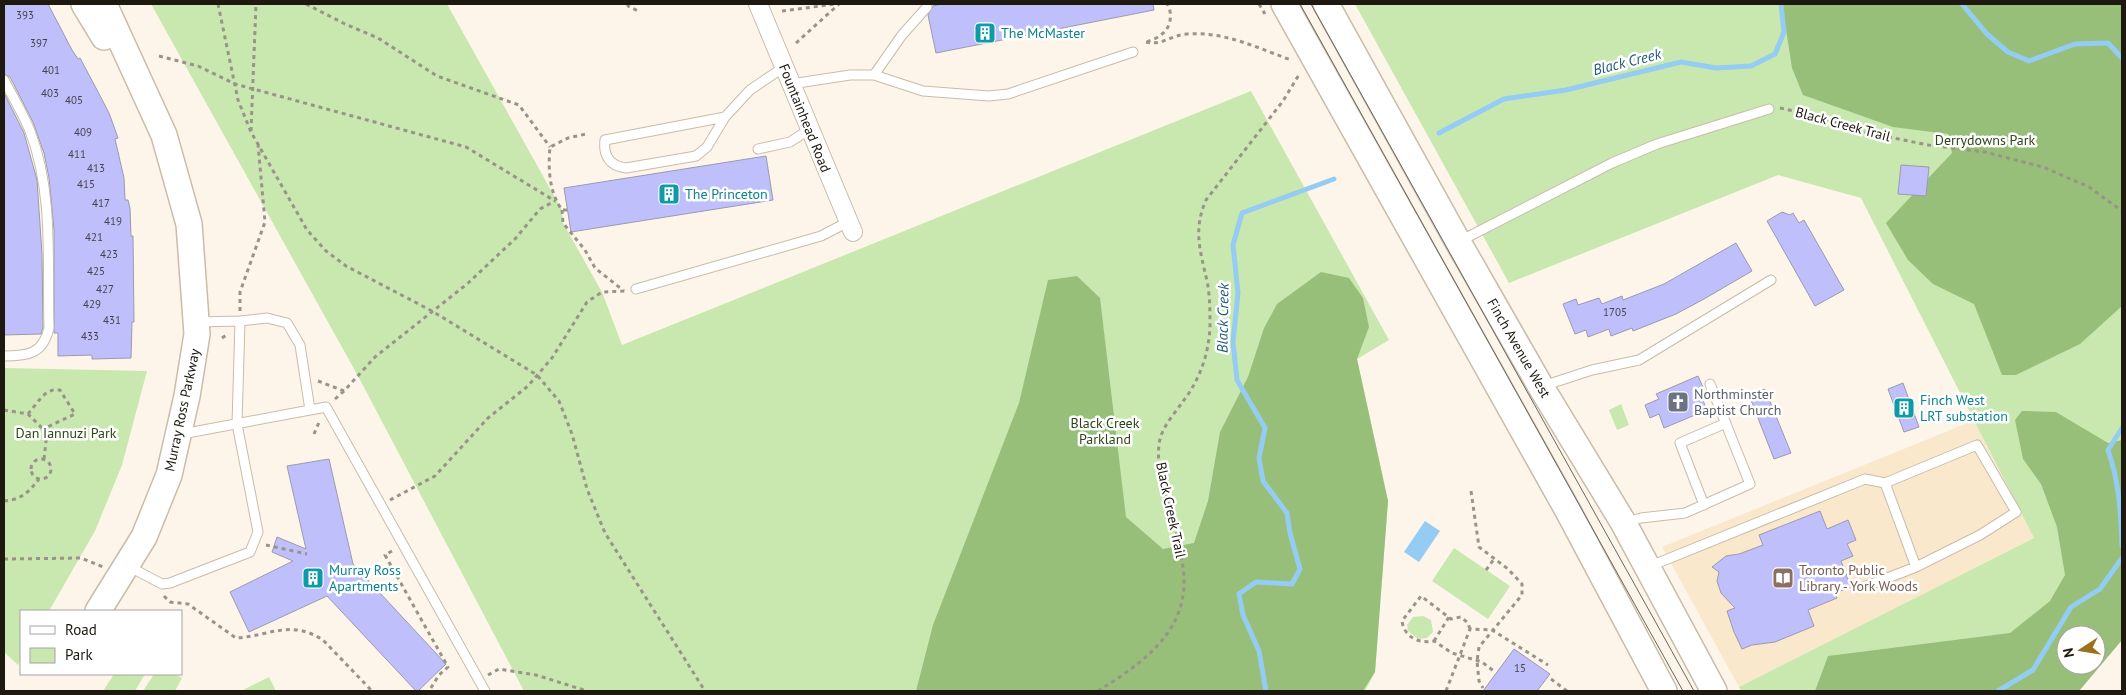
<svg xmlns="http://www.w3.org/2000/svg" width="2126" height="695" font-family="'PT Sans',sans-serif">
	<rect width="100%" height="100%" fill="#fdf5e9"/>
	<path fill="#f9e8cc" d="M1975,420L2034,538L1739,687L1662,547Z"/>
	<path fill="#c8e8af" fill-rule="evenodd" d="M151,4H447L562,210L563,223L602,292L622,345L1251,91L1389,340L1357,359L1388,501L1375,672L1365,691H524L358,376Z
		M1355,4H2122V640L2079,691H1741L1739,687L2034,538L1861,198L1778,175L1509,283ZM2066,635H2096V665H2066Z
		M4,368L147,371L122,465L95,531L49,611H21V659L18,665L4,652Z
		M1621,404L1629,425L1617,430L1609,410Z
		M1454,548L1510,586L1488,619L1432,581Z
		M1423,616L1431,620L1433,632L1427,638L1418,639L1408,631L1407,625L1413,617Z
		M114,674H145L135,691H103Z
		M154,674H175L182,678L175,691H143Z
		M269,677L276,691H241Z"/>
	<path fill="#98bf7a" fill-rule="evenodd" d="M1782,4H2122V306L2080,344L2016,375H2002L1974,304L1933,284L1908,260L1886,223L1952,153L1948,134L1893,127L1803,95L1792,68Z
		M1321,272L1349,278L1363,298L1369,327L1357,359L1388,501L1375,672L1363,691H916L933,625L1019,403L1048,280L1077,276L1100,298L1126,517L1163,549L1194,543L1208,501L1220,432L1248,377L1264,328L1277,304Z
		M2022,411L2056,412L2108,443L2122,440V640L2079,691H1815L1828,656L2010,633L2050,601L2065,575L2057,527L2041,484L2023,459L2015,420ZM2066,635H2096V665H2066Z"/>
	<path fill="#94ccf4" d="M1425,521L1440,531L1419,562L1404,552Z"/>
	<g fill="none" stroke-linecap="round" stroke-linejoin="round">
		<path stroke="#94ccf4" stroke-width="5" d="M1962,4L1987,34L2008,52L2029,61L2075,44L2108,43L2122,58
			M1439,133L1504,99L1566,90L1681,62L1716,68L1751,66L1775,54L1784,32L1781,4
			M2122,428L2108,450C2119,481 2121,513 2122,546
			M1266,691L1259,651L1243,615L1239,594L1256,582L1292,584L1300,569L1290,533L1287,513L1263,481L1259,458L1265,428L1237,380L1233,342L1238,293L1233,245L1242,213L1334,179
			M1998,691L2033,670L2071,607L2100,589L2122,558"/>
	</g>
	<path fill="#bfc0fb" stroke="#999aaf" d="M4,4H48L72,50L78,59L80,58L97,90L109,113L118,138L115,139L124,178L125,200H128L130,208L131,236H133L134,322H132L131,358L92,359V355L58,356V333H54V229L49,178L44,153L33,122L10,77L4,74Z
		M942,4H1153L1154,10L936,53L928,15L933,6Z
		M4,93L24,133L37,180L42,254L43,327L41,334L4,335Z
		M766,156L773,200L571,232L564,188Z
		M1901,165L1929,167L1926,196L1898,194Z
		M1782,212L1790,215L1793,213L1799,223L1804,220L1844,290L1815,306L1767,221Z
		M1736,243L1752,271L1704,299L1676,314L1633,331L1632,328L1611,336L1609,329L1588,337L1586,330L1575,334L1563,304L1576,299L1578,305L1599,298L1602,304L1622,296L1623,300L1664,284Z
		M1698,376L1706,394L1701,396L1707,410L1664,428L1659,414L1650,418L1645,405L1659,399L1656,394Z
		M1903,383L1919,427L1904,432L1888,389Z
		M1765,389L1791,453L1774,459L1749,395Z
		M329,459L353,564L446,664L418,691H416L327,596L249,632L230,592L293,561L272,552L277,537L306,549L287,466Z
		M1820,511L1827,529L1848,520L1856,540L1847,544L1853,556L1841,561L1851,587L1835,593L1837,598L1808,610L1814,626L1775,642L1752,645L1742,649L1734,632L1727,611L1735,608L1721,593L1717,581L1719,572L1712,567L1726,556L1739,554L1763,545L1759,535Z
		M1514,649L1550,674L1537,691H1483Z"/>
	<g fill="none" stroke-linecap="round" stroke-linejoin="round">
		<g stroke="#c9bca8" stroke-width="11">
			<path id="lane" d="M874,75L902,35L927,7
				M4,80C13,97 23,114 30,131C54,193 47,264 49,328C43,354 28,356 4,356
				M791,84L850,75H874L923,91L989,96L1008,94L1133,52
				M725,117L707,147L696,156L626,168C610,166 603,156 605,140L725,117L750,90L784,67
				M758,149L790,142L810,129
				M1460,241L1612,163L1657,144L1769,109
				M636,289L821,236L848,222
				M240,321L267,318L287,323L300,345L310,410
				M1543,386L1592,370L1639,360L1771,280
				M182,434L326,407L485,691
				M1704,505L1680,443L1726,423
				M1626,522L1641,518L1685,513L1750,484L1710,384
				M128,566L162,584L170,583L250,552L258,532L237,424L240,321L197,322
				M1648,567L1865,479L1885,483L1977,445L2016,512L1980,535L1916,567
				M1864,587L1916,567L1885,483"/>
		</g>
		<g stroke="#c9bca8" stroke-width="20">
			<path id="street" d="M758,4L853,232"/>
		</g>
		<g stroke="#c9bca8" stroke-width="28">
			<path id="secondary" d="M84,4L104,37
				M1284,4L1567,509L1664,691
				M1326,4L1458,242L1541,387L1623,522L1714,691
				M98,611L144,537L169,475L187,396L197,334L189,224L164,135L104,4"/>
		</g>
		<path stroke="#999389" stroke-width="3" stroke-dasharray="4 4" stroke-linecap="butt" d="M218,4L238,100L251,132L307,230L326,251L346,266L432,311L537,375L559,401L572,434L587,489L605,533L705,691
			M306,4L345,24L378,38L437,76L519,105L550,147
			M628,4V6L640,12
			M1259,4L1265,14
			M782,11L836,4
			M1146,42C1162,46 1171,35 1187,34C1223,31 1258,48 1291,60
			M1147,42C1151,40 1158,38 1162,34C1171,28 1173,12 1167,4
			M796,43L839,4
			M159,56L198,66L235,84L466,147L555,201
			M1780,108L1821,117L1855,130L1928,145L1985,152L2043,167L2089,187L2122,211
			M251,131L256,4
			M562,210L563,223L585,250L595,268L624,291
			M567,210H562C549,192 548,168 550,147L568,138L586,134
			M240,311V292L265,222L258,144
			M222,338L228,334
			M318,381L344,391L375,357L467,284L515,239L540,209L555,201
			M335,399L344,391
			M4,410L28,414L43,429L46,441L44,459
			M28,414C37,404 45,387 60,390L75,414L43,429
			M314,434L320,420
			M31 469a10 10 0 1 1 20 0a10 10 0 1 1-20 0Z
			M1471,491L1479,547L1508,569L1522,584V595L1479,647L1477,661L1479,681L1483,688
			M390,500L435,476L488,418L528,386L552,358L587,302L602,292L626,291
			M4,501C21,500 29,492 39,479
			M266,545L307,554
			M392,551L385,555L448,667L439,675L429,691
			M4,559L81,558L103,567
			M1486,570L1494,559
			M164,596L170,602L188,604L236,638C269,636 291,619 323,640L372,691
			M1470,629L1468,623L1461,617L1451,619L1421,596L1402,621C1404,637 1419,644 1434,641L1452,653L1482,662L1495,672
			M1434,641L1449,617
			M488,675L499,669L536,675L587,691
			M1551,679L1567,691
			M1098,691C1139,665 1185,635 1184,580C1183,556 1176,532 1170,509C1163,487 1155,462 1160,439C1164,424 1176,412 1184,400C1200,379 1209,353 1210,326C1210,311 1210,296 1207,281C1200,250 1193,230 1206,200L1283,101L1300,73
			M1446,691L1470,629L1492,630L1548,665"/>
		<use href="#lane" stroke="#fff" stroke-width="9"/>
		<use href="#street" stroke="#fff" stroke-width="18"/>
		<use href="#secondary" stroke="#fff" stroke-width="25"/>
		<path stroke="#6c675e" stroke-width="1" d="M1300,4L1683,691
			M1311,4L1694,691"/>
	</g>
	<defs>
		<g id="building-square" transform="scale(1.125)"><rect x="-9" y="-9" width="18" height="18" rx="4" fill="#0f9aa8" stroke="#fff"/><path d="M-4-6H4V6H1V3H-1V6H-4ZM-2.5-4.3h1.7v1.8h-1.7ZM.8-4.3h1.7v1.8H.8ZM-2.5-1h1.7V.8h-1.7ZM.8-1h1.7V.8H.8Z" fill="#fff"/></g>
		<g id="church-square" transform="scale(1.125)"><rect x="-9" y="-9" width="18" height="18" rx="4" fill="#6b7280" stroke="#fff"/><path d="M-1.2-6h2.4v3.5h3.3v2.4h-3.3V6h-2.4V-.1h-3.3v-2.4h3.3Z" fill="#fff"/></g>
		<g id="library-square" transform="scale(1.125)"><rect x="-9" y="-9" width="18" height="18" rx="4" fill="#8d6e63" stroke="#fff"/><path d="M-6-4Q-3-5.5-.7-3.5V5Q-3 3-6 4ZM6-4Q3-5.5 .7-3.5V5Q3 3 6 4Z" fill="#fff"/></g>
	</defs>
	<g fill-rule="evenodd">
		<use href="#building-square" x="985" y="33"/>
		<use href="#building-square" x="669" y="194"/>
		<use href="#church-square" x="1678" y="402"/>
		<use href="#building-square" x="1904" y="408"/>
		<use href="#building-square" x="313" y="578"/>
		<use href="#library-square" x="1783" y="578"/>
	</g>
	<g text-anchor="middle" stroke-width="5" stroke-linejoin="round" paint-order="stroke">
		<g font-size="11" fill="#46434c">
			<text x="25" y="19">393</text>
			<text x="39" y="47">397</text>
			<text x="51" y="74">401</text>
			<text x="50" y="97">403</text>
			<text x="74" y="104">405</text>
			<text x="83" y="136">409</text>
			<text x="77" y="158">411</text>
			<text x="96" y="172">413</text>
			<text x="86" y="188">415</text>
			<text x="101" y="207">417</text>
			<text x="113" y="225">419</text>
			<text x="94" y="241">421</text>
			<text x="109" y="258">423</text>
			<text x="96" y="275">425</text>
			<text x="105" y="293">427</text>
			<text x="92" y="308">429</text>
			<text x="1615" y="316">1705</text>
			<text x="112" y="324">431</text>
			<text x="90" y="340">433</text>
			<text x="1520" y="672">15</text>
		</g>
		<g font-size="14" fill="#0d838f" stroke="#fff" text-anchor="start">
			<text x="1001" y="38">The McMaster</text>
			<text x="685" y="199">The Princeton</text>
			<text x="1920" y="405">Finch West<tspan x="1920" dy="16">LRT substation</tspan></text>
			<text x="329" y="575">Murray Ross<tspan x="329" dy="16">Apartments</tspan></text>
		</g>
		<g font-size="14" fill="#1d1911" stroke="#fff">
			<text transform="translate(805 118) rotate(68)" y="5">Fountainhead Road</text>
			<text transform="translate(1843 124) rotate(15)" y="5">Black Creek Trail</text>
			<text transform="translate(1519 348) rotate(60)" y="5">Finch Avenue West</text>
			<text transform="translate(182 410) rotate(-78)" y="5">Murray Ross Parkway</text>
			<text transform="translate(1171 510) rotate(78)" y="5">Black Creek Trail</text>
		</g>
		<g font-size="14" fill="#2d4616" stroke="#fff">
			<text x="1985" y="145">Derrydowns Park</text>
			<text x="1105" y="428">Black Creek<tspan x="1105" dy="16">Parkland</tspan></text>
			<text x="66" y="438">Dan Iannuzi Park</text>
		</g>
		<g font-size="14" fill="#5b616d" stroke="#fff" text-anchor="start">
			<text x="1694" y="399">Northminster<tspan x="1694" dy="16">Baptist Church</tspan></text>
		</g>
		<g font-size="14" fill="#785e54" stroke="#fff" text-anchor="start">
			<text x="1799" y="575">Toronto Public<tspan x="1799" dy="16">Library - York Woods</tspan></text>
		</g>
		<g font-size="15" font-style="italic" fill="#265a7d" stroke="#fff">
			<text transform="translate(1627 62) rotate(-14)" y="5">Black Creek</text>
			<text transform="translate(1223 318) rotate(-89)" y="5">Black Creek</text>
		</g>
	</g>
	<rect width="2126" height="695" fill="none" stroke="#1d1911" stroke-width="10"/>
	<rect x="20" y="610" width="162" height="65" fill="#ffffff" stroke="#a5a3a0"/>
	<rect x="30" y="626" width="25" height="8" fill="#ffffff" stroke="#a5a3a0"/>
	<text x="65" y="635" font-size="15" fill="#1d1911">Road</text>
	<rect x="30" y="648" width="25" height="15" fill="#c8e8af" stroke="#a5a3a0"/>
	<text x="65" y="660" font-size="15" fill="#1d1911">Park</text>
	<g transform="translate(2081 650) rotate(258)"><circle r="24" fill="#ffffff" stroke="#a5a3a0"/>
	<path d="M0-4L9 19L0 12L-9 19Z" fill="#9c701f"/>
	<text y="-8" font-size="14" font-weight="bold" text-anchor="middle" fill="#1d1911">N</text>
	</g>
</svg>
